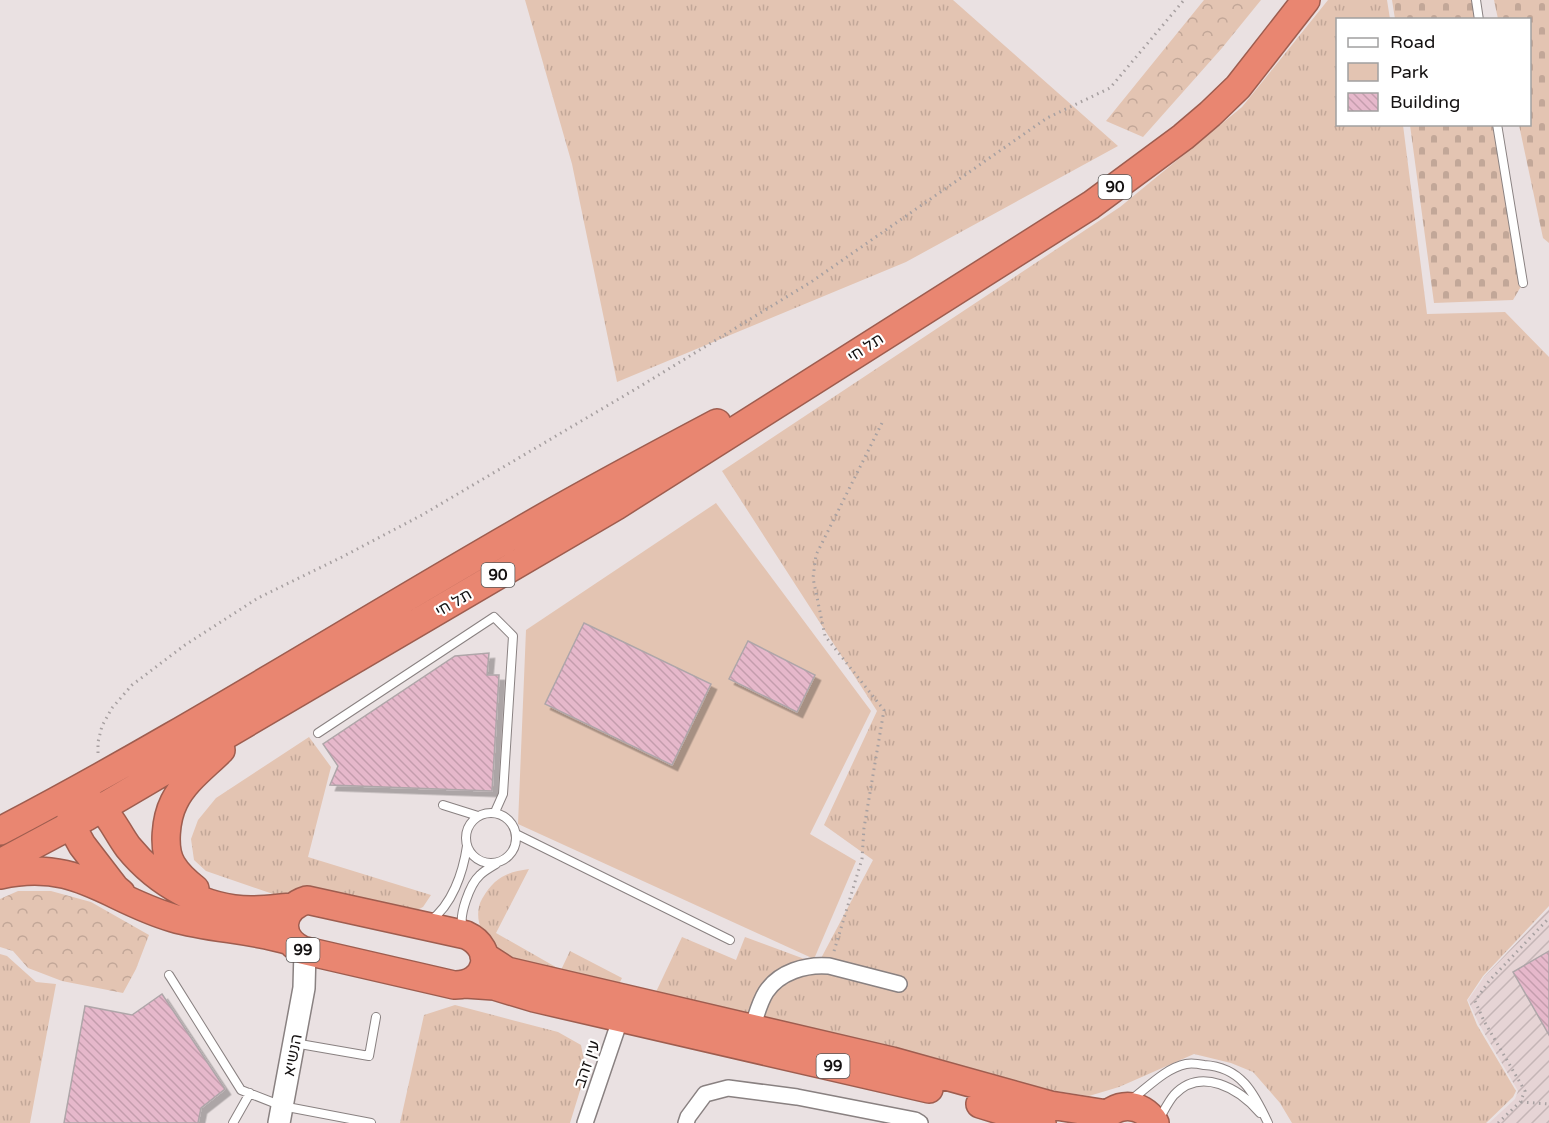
<svg xmlns="http://www.w3.org/2000/svg" width="1549" height="1123" font-family="'Varela Round','Noto Sans Hebrew',sans-serif">
	<defs>
		<pattern id="industrial-furrows" width="10" height="10" patternUnits="userSpaceOnUse" patternTransform="scale(1.5)"><rect width="10" height="10" fill="#e6d4d5"/><path d="M-1 1l2-2M0 10L10 0M9 11l2-2" fill="none" stroke="#c4b5b6"/></pattern>
		<pattern id="grass-tufts" width="24" height="20" patternUnits="userSpaceOnUse" patternTransform="scale(1.5)"><rect width="24" height="20" fill="#e3c4b2"/><path d="M3 7l-1-3M5 7V3M7 7l1-3M15 17l-1-3M17 17v-4M19 17l1-3" fill="none" stroke="#c2a798"/></pattern>
		<pattern id="forest-crowns" width="20" height="18" patternUnits="userSpaceOnUse" patternTransform="scale(1.5)"><rect width="20" height="18" fill="#e3c4b2"/><path d="M2 6a3 3 0 1 1 6 0M12 15a3 3 0 1 1 6 0" fill="none" stroke="#c2a798"/></pattern>
		<pattern id="cemetery-stones" width="16" height="16" patternUnits="userSpaceOnUse" patternTransform="scale(1.5)"><rect width="16" height="16" fill="#e3c4b2"/><path d="M2 7V4a2 2 0 0 1 4 0v3zM10 15v-3a2 2 0 0 1 4 0v3z" fill="#c2a798"/></pattern>
		<pattern id="building-back-hatch" width="6" height="6" patternUnits="userSpaceOnUse" patternTransform="scale(1.5)"><rect width="6" height="6" fill="#e6b8cb"/><path d="M-1 5l2 2M0 0l6 6M5-1l2 2" fill="none" stroke="#c49dad"/></pattern>
		<filter id="shadow"><feDropShadow dx="5.5" dy="5.5" stdDeviation="0" flood-color="#0004"/></filter>
	</defs>
	<rect width="100%" height="100%" fill="#eae1e2"/>
	<path fill="url(#industrial-furrows)" d="M1549,909V1123H1489L1515,1099L1518,1091L1479,1024L1468,1000L1484,977Z"/>
	<path fill="url(#grass-tufts)" d="M525,0H953L1118,146L906,262L617,382L572,164Z
		M1328,0H1387L1390,19L1338,20V124L1403,125L1427,314L1505,312L1549,357V906L1483,976L1467,1000L1477,1025L1516,1091L1513,1097L1486,1123H1292L1280,1103L1253,1072L1231,1063L1194,1054L1119,1087L1089,1096L1017,1085L655,994L682,937L736,960L745,937L818,964L873,860L824,825L877,711L722,471L1120,207L1242,107Z
		M309,737L331,767L308,857L431,895L423,907L413,912L324,892L273,894L206,871L194,860L191,839L198,820L216,798Z
		M529,869L496,933L561,970L570,951L622,978L615,992C583,982 515,966 492,945C479,933 474,913 482,899C494,878 506,872 529,869Z
		M0,954L7,956L36,982L56,984L30,1123H0Z
		M455,1005L558,1032L581,1045L586,1071L570,1123H400L424,1015Z"/>
	<path fill="url(#forest-crowns)" d="M1204,0H1261L1222,48L1143,137L1106,121Z
		M18,891H51L91,902L149,935L136,969L123,993L62,981L28,968L13,951L0,947V899Z"/>
	<path fill="url(#cemetery-stones)" d="M1392,0H1476L1479,19H1395Z
		M1494,0H1549V243L1543,238L1519,125L1530,124V20L1498,19Z
		M1410,125H1497L1523,283L1513,300L1434,303Z"/>
	<path fill="#e3c4b2" d="M716,503L871,711L810,834L856,861L814,959L518,824L526,630Z"/>
	<path fill="url(#building-back-hatch)" stroke="#afa6a9" stroke-width="1.5" filter="url(#shadow)" d="M584,623L711,684L672,765L545,704Z
		M748,641L815,675L797,712L729,679Z
		M489,653L487,675H499L492,791L330,785L338,766L323,744L455,656Z
		M1549,951V1035L1513,972Z
		M162,994L225,1089L201,1108L198,1123H64L85,1006L132,1015Z"/>
	<g fill="none" stroke-linecap="round" stroke-linejoin="round">
		<g stroke="#898181" stroke-width="10">
			<path id="lane" d="M1476,0L1479,20
				M1497,124L1523,283
				M318,733L494,617L513,636L503,794L495,812
				M443,805L478,816
				M466 838a25 25 0 1 1 50 0a25 25 0 1 1-50 0Z
				M516,834L730,940
				M430,921C452,905 463,873 467,846
				M463,928C458,916 470,884 480,875C484,871 491,867 496,864
				M169,975L241,1090L282,1106L371,1123
				M294,1043L369,1056L376,1017
				M1132,1099C1148,1087 1166,1068 1186,1064C1191,1063 1199,1064 1204,1065C1241,1067 1254,1093 1268,1123
				M1159,1119C1164,1111 1168,1102 1174,1095C1201,1066 1240,1089 1260,1113
				M233,1123L250,1093"/>
		</g>
		<g stroke="#898181" stroke-width="18">
			<path id="street" d="M752,1028C756,1017 759,1003 766,992C779,972 806,964 829,966L899,984
				M585,1123L621,1017
				M686,1123L688,1117L705,1094L728,1088L797,1097L915,1120L920,1123"/>
		</g>
		<g stroke="#898181" stroke-width="24">
			<path id="secondary" d="M279,1123L304,988L305,951"/>
		</g>
		<g stroke="#9e5d4f" stroke-width="30">
			<path id="highway" d="M85,801C90,803 98,805 102,809C112,819 119,835 128,847C157,883 204,910 251,910C265,910 279,908 293,907
				M71,807V825L82,845L115,888L121,893
				M0,831C176,739 343,633 515,534C581,495 649,459 717,423
				M0,863L86,817L616,506L1091,205L1183,137L1210,114L1238,87L1306,0
				M0,875C77,858 107,899 173,918C211,929 252,929 290,941
				M195,889C186,882 178,875 172,865C162,849 166,818 174,802C184,781 205,766 221,750
				M307,900L466,935C497,949 487,986 454,985L302,950C276,937 280,908 307,900Z
				M484,956L507,971L892,1061L1050,1105L1107,1114
				M465,984L494,986L534,998L929,1089
				M980,1104L1042,1123
				M1101,1123C1113,1101 1142,1101 1155,1123"/>
		</g>
		<path stroke="#a7a0a1" stroke-width="3" stroke-dasharray="1.5 4.5" stroke-linecap="butt" d="M98,753V742L102,726L112,708L132,685L185,645L258,598L342,557L422,515L639,387L811,282L1047,118L1110,88L1184,0
			M834,951L862,859L864,828L884,710L825,636L813,578L816,555L883,421
			M1521,1102L1549,1104
			M1498,1123L1520,1102L1525,1091L1484,1021L1475,1001L1489,981L1549,918"/>
		<use href="#lane" stroke="#fff" stroke-width="8"/>
		<use href="#street" stroke="#fff" stroke-width="15"/>
		<use href="#secondary" stroke="#fff" stroke-width="21"/>
		<use href="#highway" stroke="#e98671" stroke-width="27"/>
	</g>
	<g text-anchor="middle" stroke-width="4.5" stroke-linejoin="round" paint-order="stroke">
		<g fill="#fff" stroke="#5a5858" stroke-width="1.5">
			<rect x="1098.5" y="175" width="33" height="24" rx="4.5"/>
			<rect x="481.5" y="563" width="33" height="24" rx="4.5"/>
			<rect x="286.5" y="938" width="33" height="24" rx="4.5"/>
			<rect x="816.5" y="1054" width="33" height="24" rx="4.5"/>
		</g>
		<g font-size="15" font-weight="bold" fill="#141111">
			<text x="1115" y="192">90</text>
			<text x="498" y="580">90</text>
			<text x="303" y="955">99</text>
			<text x="833" y="1071">99</text>
		</g>
		<g font-size="16" fill="#141111" stroke="#fff">
			<text transform="translate(865 347) rotate(-33)" y="6">תל חי</text>
			<text transform="translate(453 602) rotate(-30)" y="6">תל חי</text>
			<text transform="translate(292 1055) rotate(-79)" y="6">הנשיא</text>
			<text transform="translate(586 1064) rotate(-71)" y="6">עין זהב</text>
		</g>
	</g>
	<rect x="1336" y="18" width="195" height="108" fill="#ffffff" stroke="#a1a0a0" stroke-width="1.5"/>
	<rect x="1348" y="38" width="30" height="9" fill="#ffffff" stroke="#a1a0a0" stroke-width="1.5"/>
	<text x="1390" y="48" font-size="18" fill="#141111">Road</text>
	<rect x="1348" y="63" width="30" height="18" fill="#e3c4b2" stroke="#a1a0a0" stroke-width="1.5"/>
	<text x="1390" y="78" font-size="18" fill="#141111">Park</text>
	<rect x="1348" y="93" width="30" height="18" fill="url(#building-back-hatch)" stroke="#a1a0a0" stroke-width="1.5"/>
	<text x="1390" y="108" font-size="18" fill="#141111">Building</text>
</svg>
